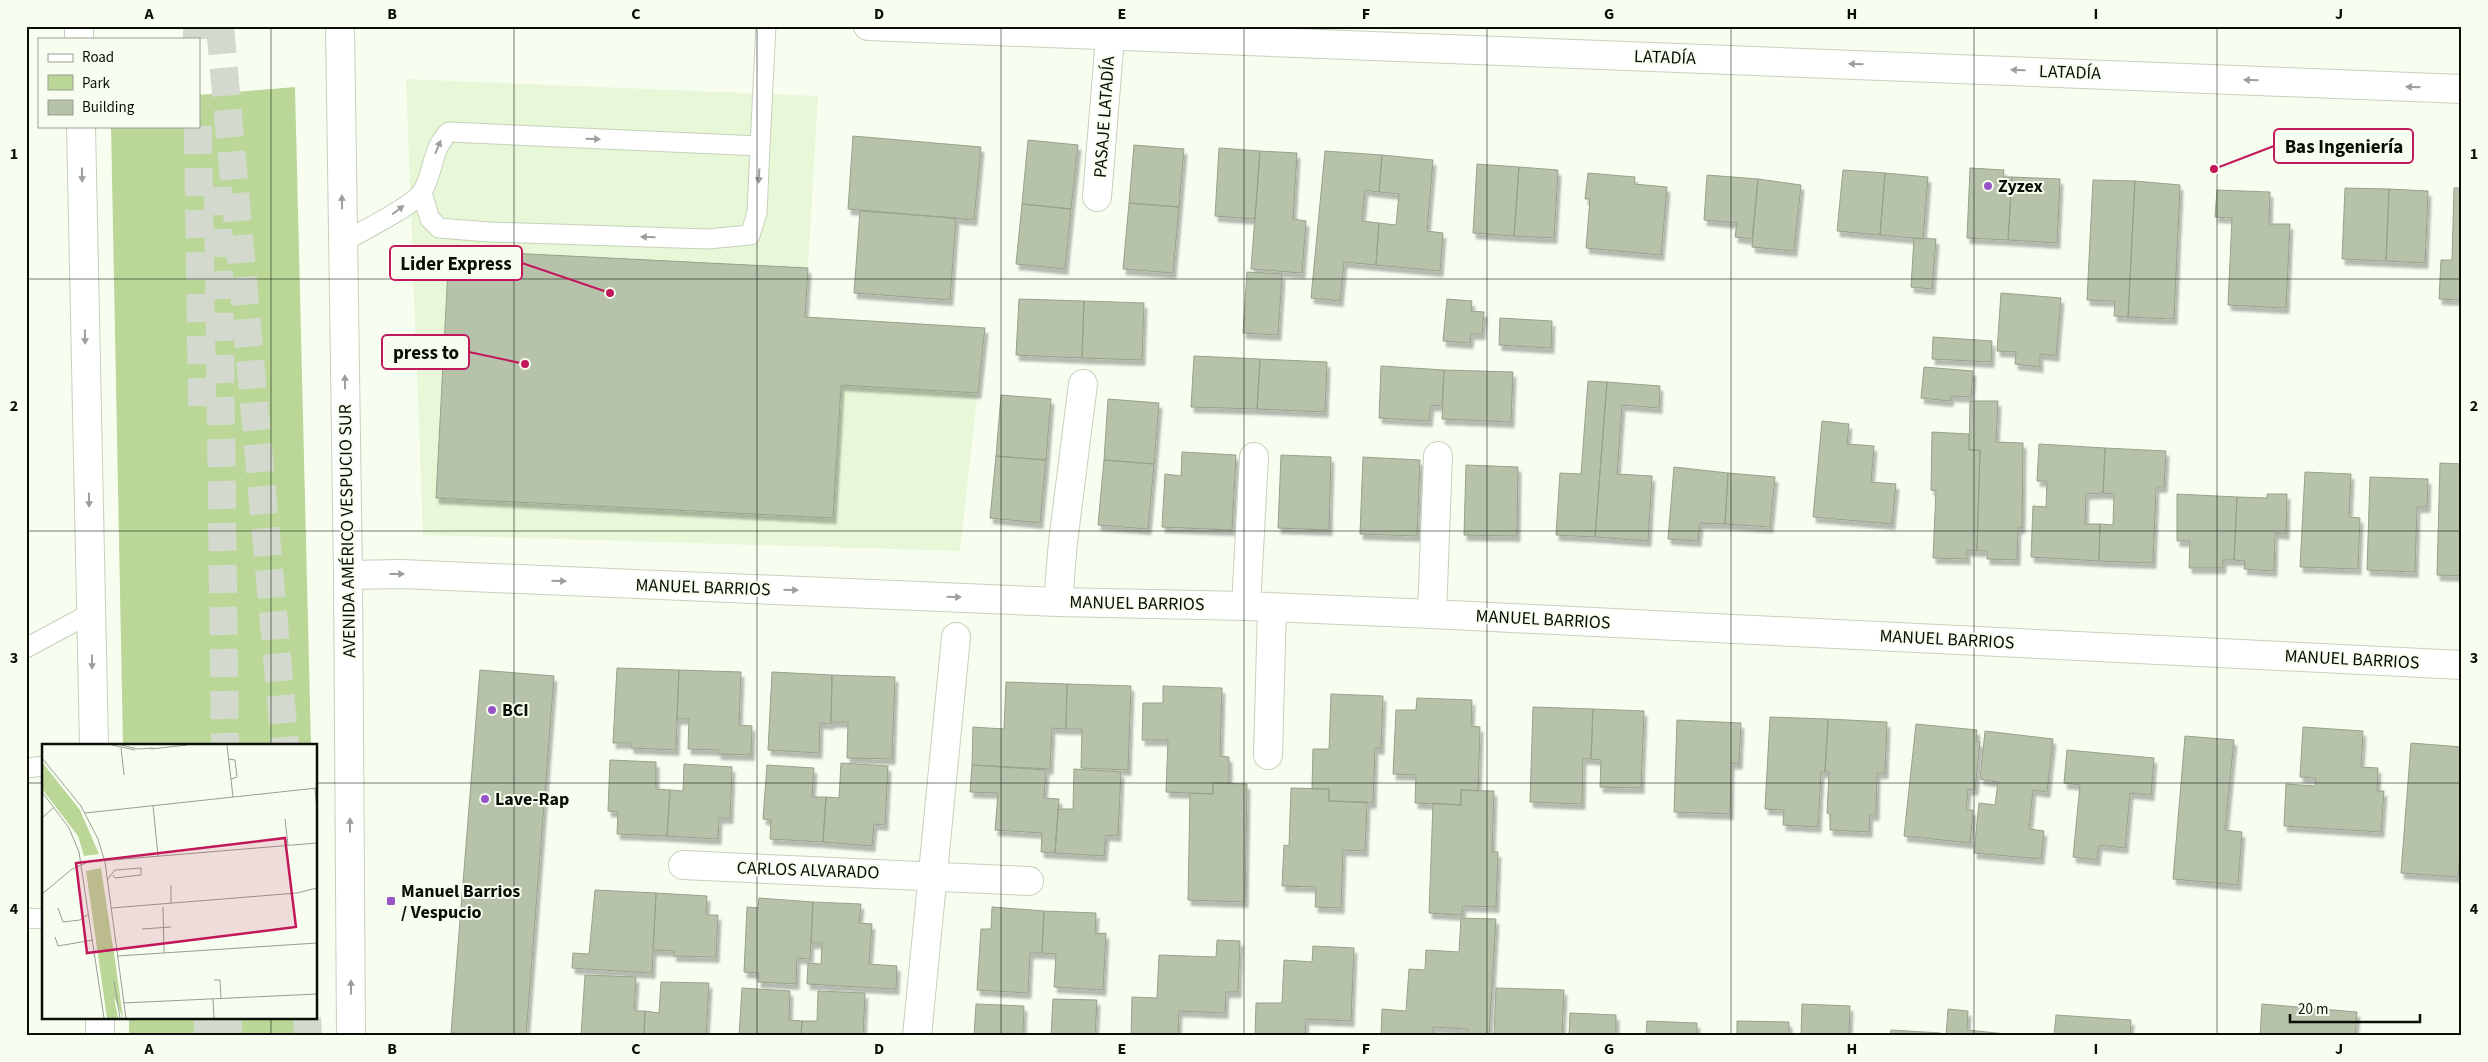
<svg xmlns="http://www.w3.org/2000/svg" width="2488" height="1062" font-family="'Source Sans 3',sans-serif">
	<defs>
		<filter id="shadow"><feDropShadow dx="3" dy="5.5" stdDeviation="1" flood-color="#0004"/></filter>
	</defs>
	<rect width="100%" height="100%" fill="#f7fef0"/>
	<path fill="#e8f7d7" d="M406,79L818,96L805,317L985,328L960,551L423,535Z"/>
	<path fill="#bad797" d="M295,87L311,746H123L111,126H199V95Z
		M316,959L318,1036H129V1018H316Z"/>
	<path fill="#b7c2ab" stroke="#97a18b" filter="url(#shadow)" d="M853,136L981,147L974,220L848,209Z
		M1028,140L1078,145L1071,209L1022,204Z
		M1134,145L1184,149L1179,207L1129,203Z
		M1219,148L1260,151L1255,219L1215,216Z
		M1260,151L1297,153L1293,219L1306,221L1302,273L1251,269Z
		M1325,151L1382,155L1379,192L1365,190L1362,221L1379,223L1376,265L1344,262L1340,301L1311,298Z
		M1382,155L1433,160L1427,231L1443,233L1440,271L1376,265L1379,223L1396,225L1399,194L1379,192Z
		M1477,164L1519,167L1514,236L1473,233Z
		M1519,167L1558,170L1554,238L1514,236Z
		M1970,168L2004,170L2003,177H2012L2008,240L1967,238Z
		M1843,170L1885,173L1880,235L1837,231Z
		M1588,173L1635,177L1634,184L1667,187L1661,255L1586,248L1590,199H1585Z
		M1885,173L1928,177L1923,239L1880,235Z
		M1707,175L1758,179L1752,239L1735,237L1737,223L1704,220Z
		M2012,177L2060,179L2057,243L2008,240Z
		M1758,179L1801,185L1794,251L1752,247Z
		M2093,180L2135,181L2128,317L2114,316L2115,301L2087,300Z
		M2135,181L2180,185L2174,319L2128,317Z
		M2345,188L2389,189L2386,261L2342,259Z
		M2454,188H2462V300L2439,299L2441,260H2452Z
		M2389,189L2428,191L2425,263L2386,261Z
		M2217,190L2270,192L2269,224H2290L2286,308L2228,305L2232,218L2215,217Z
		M1129,203L1179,207L1173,273L1123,269Z
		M1022,204L1071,209L1065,269L1016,264Z
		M860,211L956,218L950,300L854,293Z
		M1914,238L1936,239L1932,289L1911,287Z
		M449,250L808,268L805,317L985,328L978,393L841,385L833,518L436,498Z
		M1247,272L1282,274L1278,335L1243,333Z
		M2001,293L2061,298L2056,356L2040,354V367L2015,364L2016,352L1997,351Z
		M1019,299L1084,301L1082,358L1016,355Z
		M1447,299L1472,301L1471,311L1484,312L1482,334H1471L1470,343L1443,341Z
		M1084,301L1144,303L1142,360L1082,358Z
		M1500,318L1552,321L1551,348L1499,345Z
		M1933,337L1992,341L1991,362L1932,359Z
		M1194,356L1260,359L1257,409L1191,407Z
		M1260,359L1327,362L1325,412L1257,409Z
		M1381,366L1444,370L1442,406L1431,405L1429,421L1379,418Z
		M1924,367L1973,371L1971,397L1951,396L1950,401L1921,398Z
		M1444,370L1513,372L1511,422L1442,419Z
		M1588,381L1607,382L1595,537L1556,535L1560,473L1581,474Z
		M1607,382L1660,386L1659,408L1622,405L1617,474L1652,476L1648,541L1595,537Z
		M1001,395L1051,399L1046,460L996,456Z
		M1108,399L1159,403L1154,464L1104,460Z
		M1970,401H1998L1996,442L2023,443L2022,528H2018L2017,560L1987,559V551H1977L1980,450H1969Z
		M1822,421L1849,424L1847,444L1874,446L1871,482L1896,484L1892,524L1813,517Z
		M1932,432L1969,434V450H1980L1977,551L1967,550V559L1933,558L1936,491L1931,490Z
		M2039,444L2105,448L2103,493L2086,494L2085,524H2100L2099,561L2031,557L2033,506L2046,507L2047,481H2037Z
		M2105,448L2166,451L2164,487H2156L2153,563L2099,561L2100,524L2113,525L2114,494L2103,493Z
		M1182,452L1236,455L1232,530L1162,527L1165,474L1181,476Z
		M1281,455L1331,457L1329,530L1278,528Z
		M996,456L1046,460L1040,523L990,518Z
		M1363,457L1420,460L1417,536L1360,534Z
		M1104,460L1154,464L1148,529L1098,525Z
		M2440,463L2462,464V576L2437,575Z
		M1466,465L1518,467L1517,536L1464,535Z
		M1674,467L1728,473L1725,524L1700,523L1698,541L1668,539Z
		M2305,472L2351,474L2349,517L2360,518L2358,569L2300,567Z
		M1728,473L1775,477L1770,527L1725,524Z
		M2370,477L2428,479L2427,507H2417L2415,572L2367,570Z
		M2177,494L2237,497L2234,560H2223V568H2189L2190,541H2177Z
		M2267,494H2287L2286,534L2275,533L2274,571L2244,569L2245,561L2234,560L2237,497L2267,498Z
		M617,668L679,670L676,750L631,748V743H613Z
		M480,670L554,676L526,1036L451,1033Z
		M679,670L741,672L739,725L752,726L751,755L718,754V750L688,749L689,719H677Z
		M772,672L832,675L831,724L820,723L819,753L768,750Z
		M832,675L895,677L892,759L847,758L848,722H831Z
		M1006,682L1067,684L1066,729L1052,728L1050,769L972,765L973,727L1004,729Z
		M1067,684L1131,686L1128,770L1081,768L1082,729H1066Z
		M1163,686L1222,688L1220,756L1229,757V783H1213V794L1166,792L1168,740H1142L1143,703H1163Z
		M1331,694L1383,696L1381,749L1375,748L1373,803L1329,801V789H1312L1313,749H1329Z
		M1417,698L1472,700L1471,726L1480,727L1478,791L1461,790V805L1415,803L1416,775L1393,774L1396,710H1416Z
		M1533,707L1593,709L1591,759H1583L1582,804L1530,802Z
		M1593,709L1644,711L1641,788L1600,787L1601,760L1591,759Z
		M1770,717L1828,719L1825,772H1821L1818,827L1783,825L1784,810L1765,809Z
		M1828,719L1887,722L1885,773H1877L1876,815H1870L1869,832L1830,830V814L1827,813L1829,772H1825Z
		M1677,720L1741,723L1739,764L1731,763L1730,814L1674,812Z
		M1916,724L1977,730L1976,741L1980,742L1975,790L1968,789L1966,810H1973L1970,843L1904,836Z
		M2303,727L2363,731L2361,767L2378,768L2377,791H2384L2381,832L2284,826L2286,784L2315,786L2316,778L2300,777Z
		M1985,731L2053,739L2047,792L2033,790L2029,829L2044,831L2041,859L1974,853L1979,803L1995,805L1998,782L1980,779Z
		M2185,736L2234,740L2225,830L2242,832L2238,885L2173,879Z
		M2411,743L2462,747V834L2458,877L2401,873Z
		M2067,750L2154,758L2151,795L2130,793L2125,848L2099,845L2097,860L2073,857L2080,785L2064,783Z
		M610,760L656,762V789L670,790L667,836L617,834L618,812L608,811Z
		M841,763L888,766L885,825L874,824L872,846L823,842L826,797L839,798Z
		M684,764L732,767L730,818H719L718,839L667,836L670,790L683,791Z
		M767,765L814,768L812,797H826L823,842L770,839L771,820L763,819Z
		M972,765L1046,770L1044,798L1059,799L1055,853L1041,852L1042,833L995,830L998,793L970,792Z
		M1074,769L1121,772L1118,836L1106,835L1104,856L1055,853L1058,809H1073Z
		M1213,783L1247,784L1245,902L1188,900L1190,793L1213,794Z
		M1291,788L1329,789V801L1367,802L1365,851L1343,850L1341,908L1315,907L1316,887L1282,886L1284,845L1289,846Z
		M1461,790L1494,791L1492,852H1498L1496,907L1463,906L1462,915L1429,913L1433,803L1461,805Z
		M595,890L656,893L652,973L572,968L573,953L589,954Z
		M656,893L707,896L706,915H718L716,957L673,956L674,951L653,950Z
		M759,898L813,902L810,959L797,958L796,984L758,982L759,973L744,972L747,907L758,908Z
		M813,902L861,904L859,923L872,924L869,964L897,966L896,989L807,984L808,963L821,964L822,943H811Z
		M992,907L1044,911L1042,953H1030L1028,993L977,990L981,929H991Z
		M1044,911L1096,913L1095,934L1106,933L1103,990L1054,987L1056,954L1042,953Z
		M1461,918L1496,919L1489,1036L1468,1034V1029L1433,1027V1036H1381L1382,1009L1406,1011L1409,969L1425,970L1426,950L1459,952Z
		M1217,940L1240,941L1238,992H1226L1225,1013L1179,1011L1178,1036H1131L1132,997L1157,998L1159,955L1216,957Z
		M1313,946L1354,948L1351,1021L1306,1019L1305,1036H1255L1256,1003H1282L1284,960L1312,962Z
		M585,975L636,977L634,1011H645L644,1036H581Z
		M661,982L709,983L706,1036H644L645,1011L659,1013Z
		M742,988L790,991L789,1020L802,1021L801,1036H739Z
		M1496,988L1564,990L1562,1036H1494Z
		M818,991L865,993L863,1036H801L802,1021H817Z
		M1053,999L1097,1000L1095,1036H1035L1051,1035Z
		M976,1004L1024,1006L1023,1033L1035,1036H974Z
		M1802,1004L1850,1006L1849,1036H1801Z
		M2262,1004L2357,1012L2355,1036H2260Z
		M1948,1009L1968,1011L1967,1030L2026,1036H1946Z
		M1570,1013L1616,1015V1036H1569Z
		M2056,1015L2131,1020L2130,1036H2054Z
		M1647,1021L1697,1023V1036H1646Z
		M1737,1021L1789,1022V1036H1737Z
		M1891,1030L1941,1033L1940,1036H1890Z"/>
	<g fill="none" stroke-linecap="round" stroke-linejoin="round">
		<path stroke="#d3dacd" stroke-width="28" stroke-dasharray="28 14" stroke-linecap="butt" d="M197,26V39
			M220,26L285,746
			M198,126L202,407
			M218,187L225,746
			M208,1018V1036
			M228,1018V1036
			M307,1018L308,1036"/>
		<g stroke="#c6d1ba" stroke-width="21">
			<path id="service" d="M760,146L766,26
				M343,242C359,233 413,206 422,192C434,173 431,149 449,132L760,146L757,213L750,235L708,239L489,232L439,228L430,219L422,193
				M26,648L91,613
				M26,768L44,766
				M26,918L44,919"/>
		</g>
		<g stroke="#c6d1ba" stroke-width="30">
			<path id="minor" d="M1097,197L1110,37
				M348,575L401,574L1058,602L1246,606L1432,614L2462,665
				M1058,602L1063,542L1083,384
				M1246,606L1254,457
				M1432,614L1438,456
				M1268,755L1272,608
				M683,865L1029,881
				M917,1036L956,637"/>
		</g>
		<g stroke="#c6d1ba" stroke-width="30">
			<path id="tertiary" d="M868,26L2462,89"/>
		</g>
		<g stroke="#c6d1ba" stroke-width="30">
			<path id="primary" d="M79,26V39
				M340,26L348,575L351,1036
				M81,126L94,746
				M100,1018V1036"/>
		</g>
		<use href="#service" stroke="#fff" stroke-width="19"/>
		<use href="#minor" stroke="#fff" stroke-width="28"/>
		<use href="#tertiary" stroke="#fff" stroke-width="28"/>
		<use href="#primary" stroke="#fff" stroke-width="28"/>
	</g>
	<defs><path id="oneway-solid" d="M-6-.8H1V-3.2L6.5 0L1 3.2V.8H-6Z" transform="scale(1.25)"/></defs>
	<g fill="#9d9f9c">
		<use href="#oneway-solid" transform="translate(1856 64) rotate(-178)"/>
		<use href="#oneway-solid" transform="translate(2018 70) rotate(-178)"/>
		<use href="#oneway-solid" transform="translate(2251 80) rotate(-178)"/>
		<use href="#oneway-solid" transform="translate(2413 87) rotate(-178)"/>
		<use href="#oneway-solid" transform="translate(593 139) rotate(2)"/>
		<use href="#oneway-solid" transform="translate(438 147) rotate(-67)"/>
		<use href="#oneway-solid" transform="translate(82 175) rotate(89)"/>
		<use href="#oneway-solid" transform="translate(759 176) rotate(93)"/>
		<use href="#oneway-solid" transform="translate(342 202) rotate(-91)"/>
		<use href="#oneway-solid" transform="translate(398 210) rotate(-37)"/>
		<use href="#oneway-solid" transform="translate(648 237) rotate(-178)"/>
		<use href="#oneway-solid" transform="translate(85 337) rotate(89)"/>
		<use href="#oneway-solid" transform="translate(345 382) rotate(-91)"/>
		<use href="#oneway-solid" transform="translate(89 500) rotate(89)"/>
		<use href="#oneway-solid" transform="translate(397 574)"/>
		<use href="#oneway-solid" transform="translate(559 581) rotate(2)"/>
		<use href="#oneway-solid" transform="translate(791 590) rotate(2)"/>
		<use href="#oneway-solid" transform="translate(954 597) rotate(2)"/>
		<use href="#oneway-solid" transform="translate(92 662) rotate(89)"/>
		<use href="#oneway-solid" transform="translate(350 825) rotate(-90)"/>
		<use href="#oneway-solid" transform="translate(351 987) rotate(-90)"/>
	</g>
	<path fill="none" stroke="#0a0e07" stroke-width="1" stroke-opacity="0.55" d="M271,26V746M514,26V1036M757,26V1036M1001,26V1036M1244,26V1036M1487,26V1036M1731,26V1036M1974,26V1036M2217,26V1036M26,279H2462M26,531H2462M26,783H44M316,783H2462M271,1018V1036"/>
	<g fill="#9754c9" stroke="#f7fef0" stroke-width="2">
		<circle cx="1988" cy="186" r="5"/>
		<circle cx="492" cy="710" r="5"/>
		<circle cx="485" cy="799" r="5"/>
		<rect x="386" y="896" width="10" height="10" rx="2.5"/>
	</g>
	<g text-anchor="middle" stroke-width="4" stroke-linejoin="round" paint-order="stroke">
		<g font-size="18" fill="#0a0e07" stroke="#f7fef0">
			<text transform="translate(1665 57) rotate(2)" y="6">LATADÍA</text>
			<text transform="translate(2070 72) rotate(2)" y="6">LATADÍA</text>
			<text transform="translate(1104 117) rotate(-86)" y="6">PASAJE LATADÍA</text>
			<text transform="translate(347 531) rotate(-91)" y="6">AVENIDA AMÉRICO VESPUCIO SUR</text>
			<text transform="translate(703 587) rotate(2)" y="6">MANUEL BARRIOS</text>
			<text transform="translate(1137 603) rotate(1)" y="6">MANUEL BARRIOS</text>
			<text transform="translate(1543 619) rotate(3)" y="6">MANUEL BARRIOS</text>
			<text transform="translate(1947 639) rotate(3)" y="6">MANUEL BARRIOS</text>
			<text transform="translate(2352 659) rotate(3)" y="6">MANUEL BARRIOS</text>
			<text transform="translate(808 870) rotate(2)" y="6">CARLOS ALVARADO</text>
		</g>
		<g font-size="18" font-weight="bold" fill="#0a0e07" stroke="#f7fef0" text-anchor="start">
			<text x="1998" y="192">Zyzex</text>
			<text x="502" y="716">BCI</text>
			<text x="495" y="805">Lave-Rap</text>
			<text x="401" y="897">Manuel Barrios<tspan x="401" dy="21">/ Vespucio</tspan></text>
		</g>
	</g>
	<g transform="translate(42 744)">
		<rect width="275" height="275" fill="#f7fef0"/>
		<path d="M0,18L38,66L57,110L42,112L36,92L0,45ZM59,124L74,223L81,274L72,253L76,274H65L44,127Z" fill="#bad797"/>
		<path fill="none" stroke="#989e93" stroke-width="1" d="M70,1L93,6M79,1L96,5L111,4M185,1L191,53M79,4L82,31M109,5L145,1M0,14L39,62L56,95L63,118L84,274M187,15L193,16L195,33L189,35M273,44L275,65M0,48L27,84L37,108L62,274M111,61L116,112M43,69L275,44M0,74L12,63M243,75L246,101M65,136L73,126L99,124V131L73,134L71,131M129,141V159M0,150L30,125L46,118L275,99M121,163L122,209M16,164L21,178L38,176L47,170M69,164L255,149L275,144M100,185L129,183M13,193L16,202L51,196M75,212L275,199M172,236H178L179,254M72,237L78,274M171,255L172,274M81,259L275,250"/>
		<path fill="#c2185b" fill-opacity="0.15" stroke="#c2185b" stroke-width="2.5" d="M243,94L254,183L45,209L34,119Z"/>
		<rect width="275" height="275" fill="none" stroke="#0a0e07" stroke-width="2.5"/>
	</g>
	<path fill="none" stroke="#c2185b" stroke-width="2" d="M2214 169L2274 146M610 293L522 263M525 364L469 352"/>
	<g fill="#c2185b" stroke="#f7fef0" stroke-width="2">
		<circle cx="2214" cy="169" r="5"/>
		<circle cx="610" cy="293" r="5"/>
		<circle cx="525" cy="364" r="5"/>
	</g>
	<g fill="#f7fef0" stroke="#c2185b" stroke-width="2">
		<rect x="2274" y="129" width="139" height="34" rx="5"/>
		<rect x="390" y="246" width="132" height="34" rx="5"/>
		<rect x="382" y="335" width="87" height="34" rx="5"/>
	</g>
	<g font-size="19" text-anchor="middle" font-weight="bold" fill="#0a0e07">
		<text x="2344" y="153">Bas Ingeniería</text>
		<text x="456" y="270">Lider Express</text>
		<text x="426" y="359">press to</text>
	</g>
	<rect width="2488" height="1062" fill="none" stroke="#f7fef0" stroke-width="55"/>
	<rect x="38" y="38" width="162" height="90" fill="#f7fef0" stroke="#989e93"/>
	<rect x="48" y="54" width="25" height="8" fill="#ffffff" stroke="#989e93"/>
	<text x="82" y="62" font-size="15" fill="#0a0e07">Road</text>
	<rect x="48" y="75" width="25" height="15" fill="#bad797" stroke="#989e93"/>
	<text x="82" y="88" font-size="15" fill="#0a0e07">Park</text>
	<rect x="48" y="100" width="25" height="15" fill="#b7c2ab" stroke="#989e93"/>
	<text x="82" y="112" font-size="15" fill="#0a0e07">Building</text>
	<path d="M2290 1014v8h130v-8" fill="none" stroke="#0a0e07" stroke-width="2.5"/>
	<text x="2298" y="1014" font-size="15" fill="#0a0e07" stroke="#f7fef0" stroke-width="4" paint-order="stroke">20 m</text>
	<rect x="28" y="28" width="2432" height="1006" fill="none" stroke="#0a0e07" stroke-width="2"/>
	<g font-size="16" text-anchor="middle" font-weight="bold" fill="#0a0e07">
		<text x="149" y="19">A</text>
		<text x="392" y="19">B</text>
		<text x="636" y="19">C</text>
		<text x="879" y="19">D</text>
		<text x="1122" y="19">E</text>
		<text x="1366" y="19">F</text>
		<text x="1609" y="19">G</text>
		<text x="1852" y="19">H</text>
		<text x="2096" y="19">I</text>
		<text x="2339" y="19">J</text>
		<text x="14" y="159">1</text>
		<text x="2474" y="159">1</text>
		<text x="14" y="411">2</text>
		<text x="2474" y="411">2</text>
		<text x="14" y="663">3</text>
		<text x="2474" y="663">3</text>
		<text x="14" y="914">4</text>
		<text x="2474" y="914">4</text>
		<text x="149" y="1054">A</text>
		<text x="392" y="1054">B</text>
		<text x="636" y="1054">C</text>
		<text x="879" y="1054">D</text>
		<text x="1122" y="1054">E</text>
		<text x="1366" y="1054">F</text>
		<text x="1609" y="1054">G</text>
		<text x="1852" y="1054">H</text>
		<text x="2096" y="1054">I</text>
		<text x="2339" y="1054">J</text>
	</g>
</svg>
